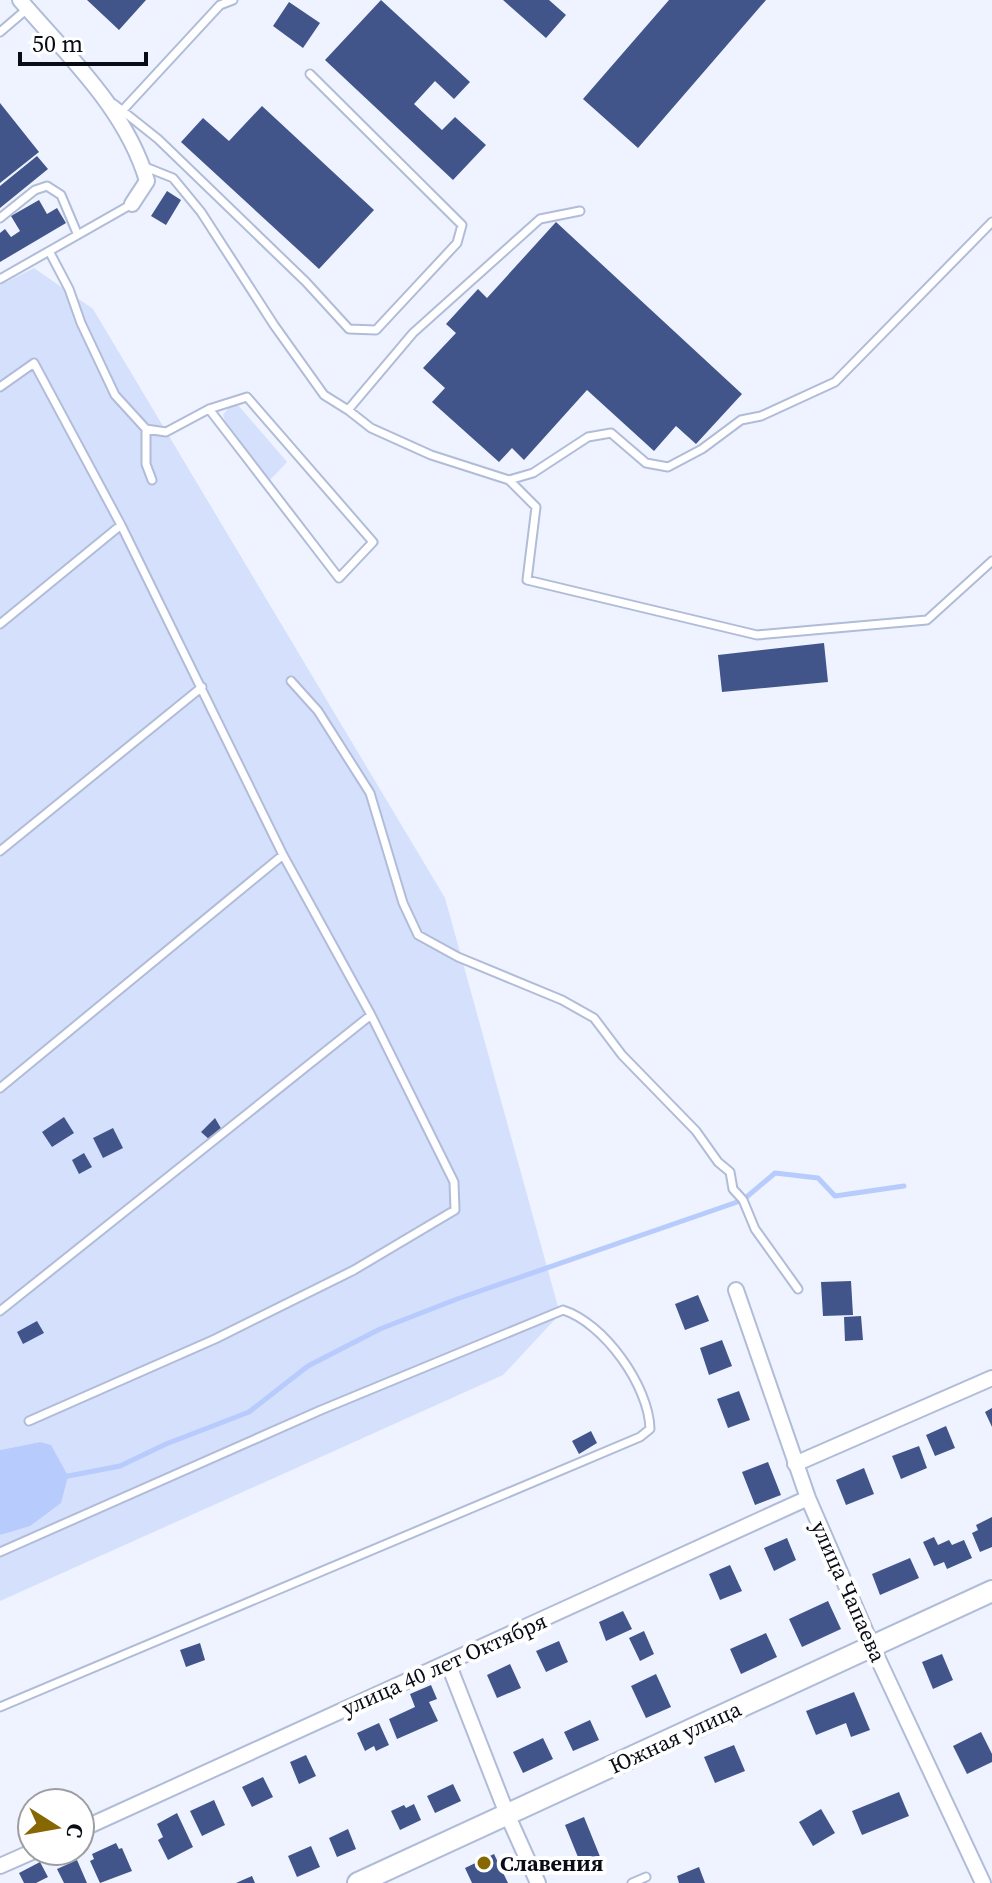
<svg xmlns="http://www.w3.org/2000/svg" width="992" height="1883" font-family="'Source Serif 4',serif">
	<rect width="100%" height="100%" fill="#eef3ff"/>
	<path fill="#d4e0fc" d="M34,268L93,309L445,898L560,1314L503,1375L0,1601V1535L30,1525L40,1442L0,1450V285Z
		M238,405L287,462L270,480L226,424L223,415L229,407Z"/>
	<path fill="#b7cbfc" d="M40,1442L51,1445L68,1476L61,1503L30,1526L0,1535V1450Z"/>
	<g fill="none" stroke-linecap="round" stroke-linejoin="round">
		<path stroke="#b7cbfc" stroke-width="5" d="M63,1477L120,1466L166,1444L249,1412L308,1366L380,1329L457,1299L743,1200L775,1173L818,1178L835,1196L904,1186"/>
	</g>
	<path fill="#41558a" d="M87,0H146L119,30Z
		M381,0L470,82L454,99L435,81L414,104L442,130L455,117L486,145L453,180L325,60Z
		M503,0H549L566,15L546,38Z
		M669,0H766L638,148L583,99Z
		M289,2L320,23L303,48L273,26Z
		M0,103L39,152L0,183Z
		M262,106L374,210L319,269L181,142L203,118L229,141Z
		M37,156L48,169L0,208V186Z
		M167,191L181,200L166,225L151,216Z
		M39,200L47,214L57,208L66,223L0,262V233L5,229L11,237L20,231L11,216Z
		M556,222L742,394L696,444L676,426L654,451L587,390L524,460L512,448L499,462L432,402L445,388L423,368L456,333L446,324L478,289L487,298Z
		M824,643L828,682L722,692L718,655Z
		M64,1117L74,1133L52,1147L42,1132Z
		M215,1118L222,1130L211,1141L201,1132Z
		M113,1128L123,1148L103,1158L93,1138Z
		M84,1153L92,1167L79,1174L72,1160Z
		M851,1281L853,1315L823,1316L821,1282Z
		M698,1295L709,1321L685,1330L675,1304Z
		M861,1316L863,1340L845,1341L844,1317Z
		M37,1321L44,1333L23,1344L17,1332Z
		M722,1340L732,1366L709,1375L700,1348Z
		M739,1391L750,1420L728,1428L717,1399Z
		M992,1408V1427L985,1412Z
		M946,1426L955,1448L935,1456L926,1435Z
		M591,1431L597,1443L579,1454L572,1441Z
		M919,1446L927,1468L901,1479L892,1456Z
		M768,1462L781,1495L755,1505L742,1472Z
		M864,1468L874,1494L846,1505L836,1480Z
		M992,1517V1547L980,1552L972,1533L978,1530L976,1525Z
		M934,1537L938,1545L949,1540L952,1545L964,1540L972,1558L947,1569L944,1562L934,1566L923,1542Z
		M787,1538L796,1560L774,1571L764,1548Z
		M910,1558L919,1578L880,1595L872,1574Z
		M730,1565L742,1591L720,1600L709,1574Z
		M828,1601L841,1629L802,1647L789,1619Z
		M623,1611L632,1629L606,1641L599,1622Z
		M644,1631L654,1654L640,1661L629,1638Z
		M766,1633L777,1657L741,1674L730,1649Z
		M559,1641L568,1662L546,1672L536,1651Z
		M200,1643L205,1660L186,1667L180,1650Z
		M942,1654L953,1680L933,1689L922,1662Z
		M510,1664L521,1688L497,1698L487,1675Z
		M656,1674L671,1707L646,1718L631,1686Z
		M431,1685L437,1699L429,1702L438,1721L397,1739L389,1719L415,1707L410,1694Z
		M854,1692L870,1730L851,1737L846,1723L816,1735L806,1711Z
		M590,1720L599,1740L573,1751L564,1732Z
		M379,1723L389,1745L376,1751L374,1746L365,1751L357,1733Z
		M981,1732L992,1754V1762L967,1774L953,1746Z
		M543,1738L553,1759L523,1773L513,1752Z
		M734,1745L745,1771L715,1783L704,1757Z
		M306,1755L316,1776L299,1784L290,1762Z
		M263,1777L273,1797L252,1807L242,1787Z
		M453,1784L461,1801L435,1813L427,1796Z
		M899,1792L909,1816L862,1835L852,1811Z
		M214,1800L225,1825L202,1836L190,1811Z
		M414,1804L421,1820L400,1830L391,1811L404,1805L406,1808Z
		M821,1809L835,1833L813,1846L799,1822Z
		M177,1813L193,1847L168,1860L158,1840L163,1837L157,1824Z
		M584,1817L603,1864L584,1872L565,1825Z
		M348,1829L356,1849L337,1857L329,1838Z
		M116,1843L119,1849L122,1848L132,1871L100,1883L90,1861L94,1859L92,1854Z
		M311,1846L320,1867L297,1877L288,1856Z
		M494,1854L508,1883H472L465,1868Z
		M77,1860L87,1883H64L57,1869Z
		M40,1862L48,1877L36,1883H24L19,1873Z
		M699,1867L705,1883H679L677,1876Z
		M252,1876L255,1883H236L245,1879Z"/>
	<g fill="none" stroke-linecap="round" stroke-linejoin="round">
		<g stroke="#b0bcd8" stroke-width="11">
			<path id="lane" d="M0,32L27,9
				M114,104L158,139L306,282L349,329L376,330L457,243L462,225L310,74
				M122,111L220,5L233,0
				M143,166L173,178L201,212L274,325L324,395L348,410L413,333L540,219L580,211
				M0,218L35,190L47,186L61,195L77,233
				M49,251L69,289L81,323L115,395L146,429V464L152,480
				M0,279L132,204
				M0,387L34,363L121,525L283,855L371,1015L454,1182L455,1210L354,1270L215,1339L29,1421
				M348,410L371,428L431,455L509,480L533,473L588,437L611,433L646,463L668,467L702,449L741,420L761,416L835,382L992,222
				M146,429L166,432L209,409L247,397L373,542L339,578L209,409
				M509,480L536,507L527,580L757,635L927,620L992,561
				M0,624L121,525
				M291,681L318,711L370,793L403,903L418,935L458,957L562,1000L594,1018L622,1055L696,1131L718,1162L730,1172L733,1189L743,1200L755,1229L798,1289
				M0,851L202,687
				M0,1088L283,855
				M0,1311L371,1015
				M0,1552L321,1410L563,1310C604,1323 649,1386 650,1429L640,1437L0,1707
				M632,1883L646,1877"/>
		</g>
		<g stroke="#b0bcd8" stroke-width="18">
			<path id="street" d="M20,0C67,55 126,109 147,181L132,204
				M736,1290L808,1498L872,1646L983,1883
				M795,1464L992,1378
				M448,1663L507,1814L538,1883
				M80,1830L808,1498
				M0,1866L34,1851"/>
		</g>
		<g stroke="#b0bcd8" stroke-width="24">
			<path id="secondary" d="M358,1883L992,1591"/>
		</g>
		<use href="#lane" stroke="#fff" stroke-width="7"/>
		<use href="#street" stroke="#fff" stroke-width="14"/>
		<use href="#secondary" stroke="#fff" stroke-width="20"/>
	</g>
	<circle fill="#876702" stroke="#fff" stroke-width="3" cx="484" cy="1863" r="8"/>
	<g text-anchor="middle" stroke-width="8" stroke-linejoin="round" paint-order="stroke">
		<g font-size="22" fill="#090c15" stroke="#fff">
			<text transform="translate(849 1591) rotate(66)" y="8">улица Чапаева</text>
			<text transform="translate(444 1664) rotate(-24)" y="8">улица 40 лет Октября</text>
			<text transform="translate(675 1737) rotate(-25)" y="8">Южная улица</text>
		</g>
		<g font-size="22" font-weight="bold" fill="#090c15" stroke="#fff" text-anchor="start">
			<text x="500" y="1871">Славения</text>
		</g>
	</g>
	<g transform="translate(56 1827) rotate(101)"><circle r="38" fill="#ffffff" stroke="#9d9ea1" stroke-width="2"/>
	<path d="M0-6L14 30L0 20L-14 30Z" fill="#876702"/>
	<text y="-12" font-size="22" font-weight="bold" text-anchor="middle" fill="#090c15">С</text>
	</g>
	<path d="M20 52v12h126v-12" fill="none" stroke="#090c15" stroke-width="4"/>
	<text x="32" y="52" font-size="24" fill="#090c15" stroke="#ffffff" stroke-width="6" paint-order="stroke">50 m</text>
</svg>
